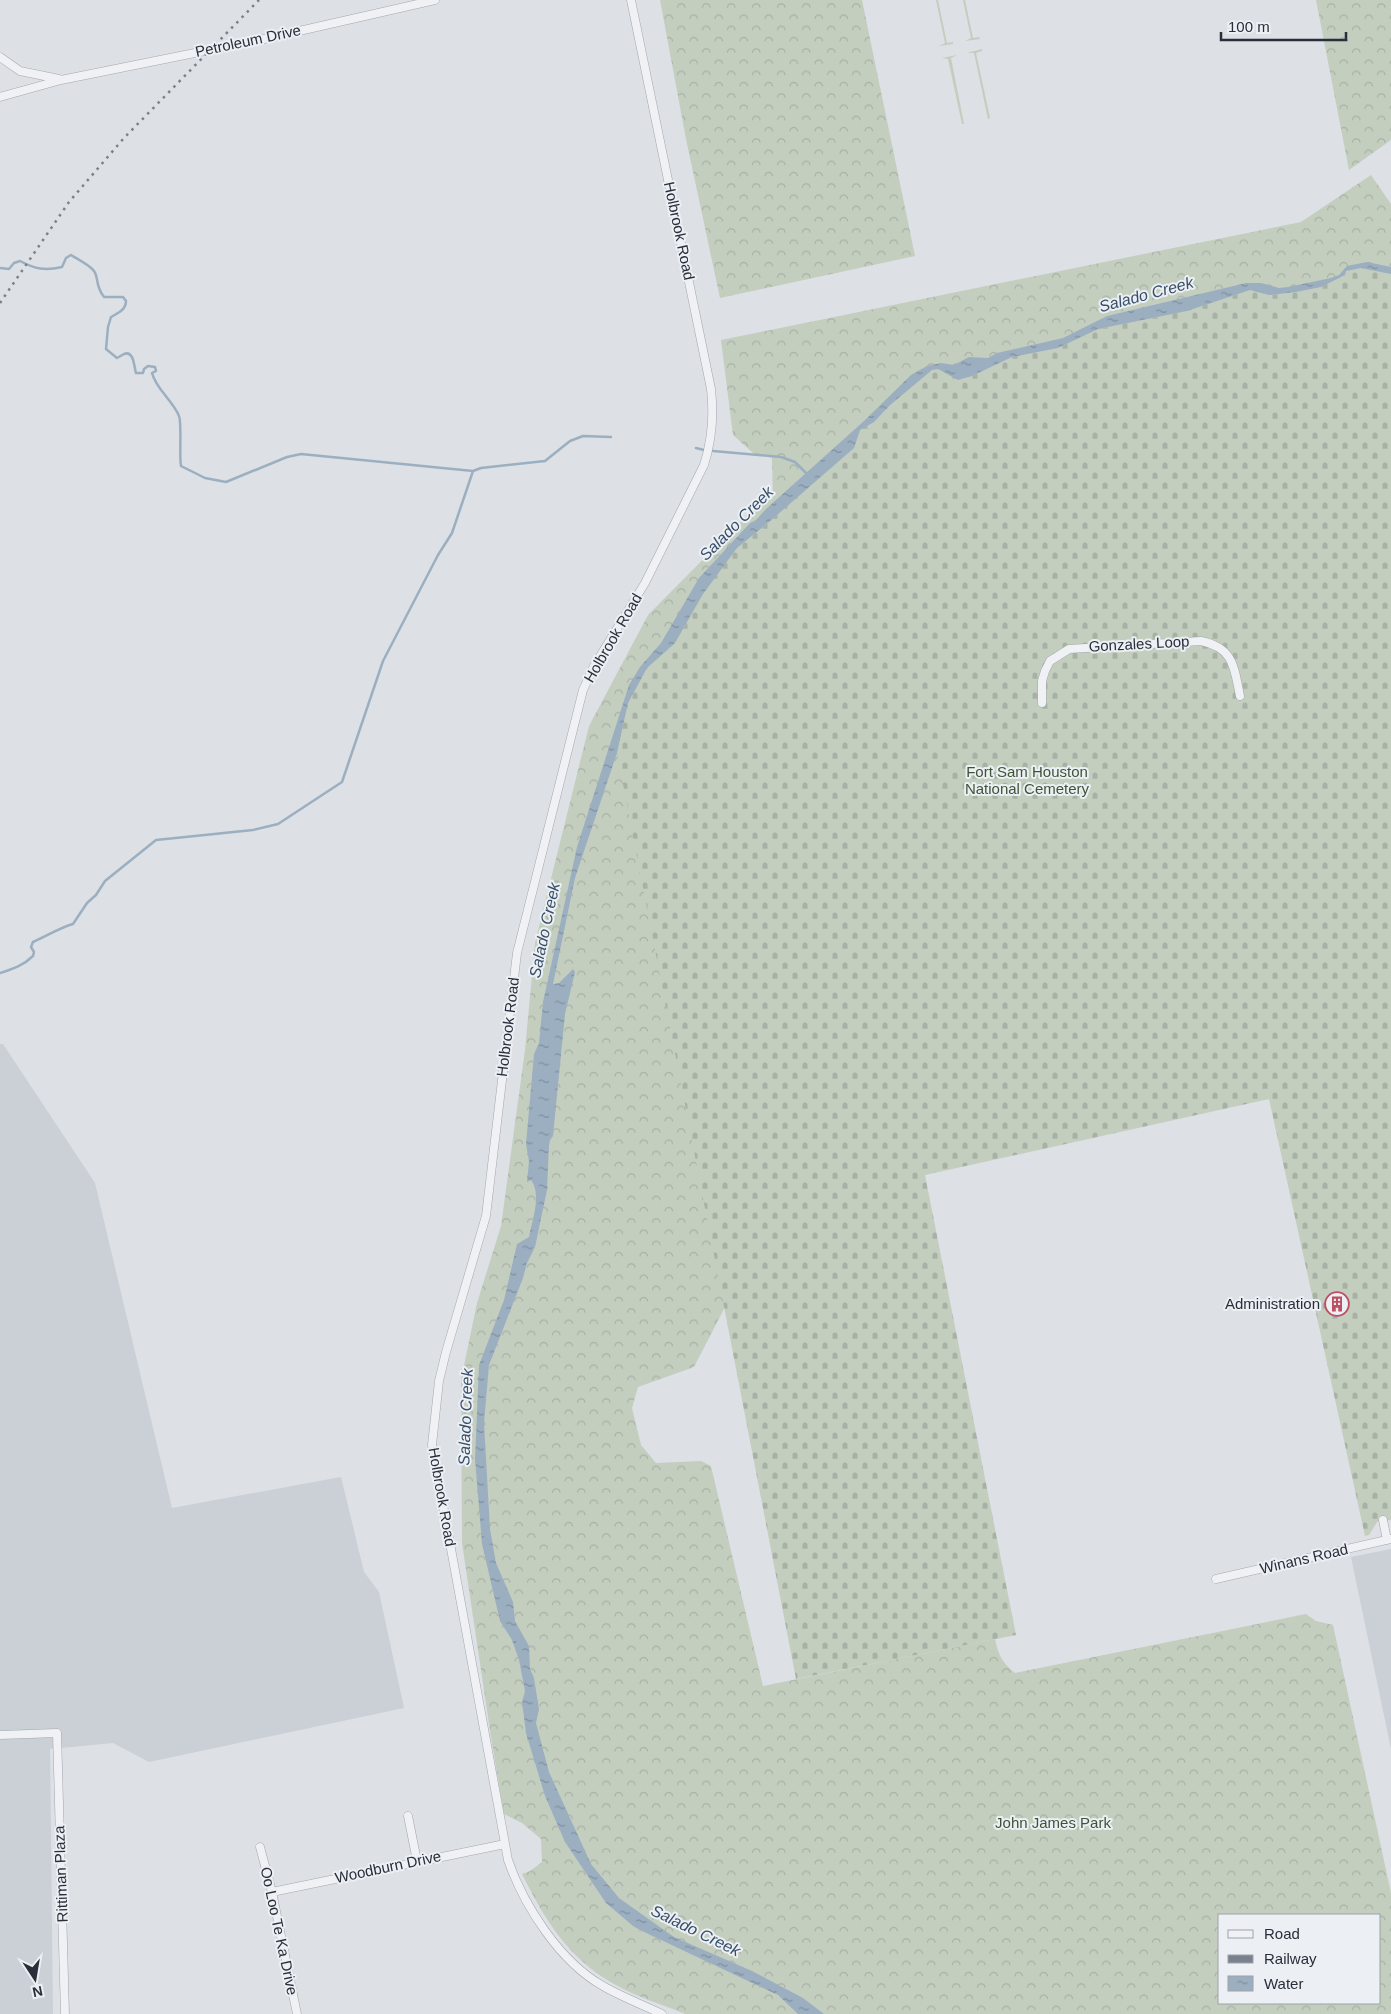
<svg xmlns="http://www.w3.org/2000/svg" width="1391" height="2014" font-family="Helvetica,sans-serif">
	<defs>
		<pattern id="forest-crowns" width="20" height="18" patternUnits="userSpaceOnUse" patternTransform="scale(1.25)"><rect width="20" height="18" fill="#c3cebf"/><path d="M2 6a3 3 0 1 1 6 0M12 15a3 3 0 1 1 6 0" fill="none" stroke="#a8b1a5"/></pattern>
		<pattern id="cemetery-stones" width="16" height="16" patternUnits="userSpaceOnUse" patternTransform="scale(1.25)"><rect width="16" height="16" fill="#c3cebf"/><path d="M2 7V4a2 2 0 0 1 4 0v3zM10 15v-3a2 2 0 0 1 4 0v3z" fill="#a8b1a5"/></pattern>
		<pattern id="water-ripples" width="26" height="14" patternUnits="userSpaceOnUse" patternTransform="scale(1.25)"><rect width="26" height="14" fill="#9bafc1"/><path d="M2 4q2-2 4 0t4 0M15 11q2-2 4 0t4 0" fill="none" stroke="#7e8f9e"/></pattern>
	</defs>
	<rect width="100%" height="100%" fill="#dde0e5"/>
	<path fill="#cbcfd6" d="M0,1044H3L95,1183L172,1508L341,1477L364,1572L379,1592L404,1708L149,1762L113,1743L50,1749L53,2014H0Z
		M1391,1549V1749L1351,1557Z"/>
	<path fill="#c3cebf" d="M936,0H938L947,43L953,42V44L939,46L945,43Z
		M963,0H965L973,38L979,37L980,39L965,41L971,38Z
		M982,49V51L976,53L990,118L988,119L974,53H967Z
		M957,55L951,58L964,124H962L948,59L942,58Z"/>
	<path fill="url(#forest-crowns)" fill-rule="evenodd" d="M660,0H862L915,256L720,298L686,139Z
		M1316,0H1391V140L1349,170Z
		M1371,175L1391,204V731L786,1189L694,1367L638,1387L632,1408L641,1445L656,1463L701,1461L711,1466L763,1686L995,1639C998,1654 1002,1663 1015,1673L1306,1614L1316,1621L1333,1625L1391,1893V2014H685C662,2004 636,1997 614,1984C568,1958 545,1920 522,1874L530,1871L542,1862L541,1839L522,1823L504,1814L491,1737L462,1543L461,1380L477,1303L501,1226L525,1050L535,943L589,726L648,615L754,508L773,498L772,458L753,453L733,435L721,340L1301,222ZM1220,1915H1380V2003H1220Z"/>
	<path fill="url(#cemetery-stones)" d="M1361,268L1391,274V1520L1377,1522L1369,1535L1365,1536L1269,1099L925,1175L1016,1635L796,1679L617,753L628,703L647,668L675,643L703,594L737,548L769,522L856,445L860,430L874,422L889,406L932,370L938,369L972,376L1012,357L1058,348L1098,329L1187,311L1250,290L1269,295L1296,292L1321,287L1346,271Z"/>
	<path fill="url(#water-ripples)" d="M1367,262L1391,267V274L1361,268L1346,271L1345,275L1321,287L1296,292L1269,295L1250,290L1187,311L1098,329L1058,348L1012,357L972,376L958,380L938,369L932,370L889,406L874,422L860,430L854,448L769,522L737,548L703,594L675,643L647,668L628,703L617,753L575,878L553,984L559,983L573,969L575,972L565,1014L553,1136L550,1140L549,1145L547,1190L535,1247L527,1263L523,1278L489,1365L484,1423L490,1529L496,1563L513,1602L515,1621L529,1646L530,1669L534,1678L539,1709L536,1723L549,1772L591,1864L619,1898L674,1937L752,1971L803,1998L824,2014H798L778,1995L642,1931L633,1926L606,1903L565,1842L545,1796L526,1733L522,1702L525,1691L519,1660L512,1640L500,1621L482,1544L475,1459L479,1365L504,1300L517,1244L529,1237C532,1220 542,1195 531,1180L527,1182L529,1161L526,1144L534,1054L539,1043L543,1002L577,847L629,685L640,667L661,643L699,578L750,523L755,521L767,508L864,421L911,375L927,366L941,363L954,365L969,357L988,358L997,353L1063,338L1107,316L1246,283H1261L1279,288L1288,287L1331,278L1339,275L1347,266Z"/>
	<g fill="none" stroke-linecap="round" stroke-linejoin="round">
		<path stroke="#9bafc1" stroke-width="2.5" d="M0,268L9,269L14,263L20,261C35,269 45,271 62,267L66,258L71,255C76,258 91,266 94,271C99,278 95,286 104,297H123L126,301C126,310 118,313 111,317L108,327L106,349L117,358C119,357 122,355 124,354C134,350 134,367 136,373H143L144,369L148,366L155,367L156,371L152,373C156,389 173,401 179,416C182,422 179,456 181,466L205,478L226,482L287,457L301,454L473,471
			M696,448L704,450
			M713,451L781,457L795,462L808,475
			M0,973C13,969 24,965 33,956L34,952L31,947L33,942C47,936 59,928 73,924L87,903L96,895L105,881L156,840L253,830L278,824L342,782L383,661L438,555L452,533L473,471L481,468L545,461L570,441L583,436L611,437"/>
		<g stroke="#a3a7ae" stroke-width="9">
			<path id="minor" d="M631,0L711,389C714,415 712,440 704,465L645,583L594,666L583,690L517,953L486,1216L446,1352L439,1381L432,1445L508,1860C524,1906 560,1962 603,1986C622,1997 643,2005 662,2014
				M0,57L20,71L59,79
				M0,97L61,80L264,39L435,0
				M1042,703V681L1045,671L1050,661L1069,649L1201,641C1234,648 1234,667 1240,696
				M1383,1520L1387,1540
				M1216,1579L1391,1539
				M0,1735L57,1733L65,2014
				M408,1816L417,1861
				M260,1847L272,1892L297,2014
				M272,1892L505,1844"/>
		</g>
		<use href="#minor" stroke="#eff1f4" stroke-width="8"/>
		<path stroke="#78818c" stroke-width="2.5" stroke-dasharray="2.5 5" stroke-linecap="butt" d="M0,303L69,202L124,138L259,0"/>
	</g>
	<defs>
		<g id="building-ring" transform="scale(1.25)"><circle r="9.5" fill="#eceff3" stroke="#bd4f63" stroke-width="1.5"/><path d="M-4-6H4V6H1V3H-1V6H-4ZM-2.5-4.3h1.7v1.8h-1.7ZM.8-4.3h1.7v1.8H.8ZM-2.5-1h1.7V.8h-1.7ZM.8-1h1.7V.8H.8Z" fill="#bd4f63"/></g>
	</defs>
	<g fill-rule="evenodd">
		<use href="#building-ring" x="1337" y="1304"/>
	</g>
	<g text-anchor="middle" stroke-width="4" stroke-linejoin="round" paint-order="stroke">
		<g font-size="15" fill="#282f3a" stroke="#eceff3">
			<text transform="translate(248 41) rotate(-12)" y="5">Petroleum Drive</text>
			<text transform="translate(679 231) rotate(78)" y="5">Holbrook Road</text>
			<text transform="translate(613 638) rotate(-60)" y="5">Holbrook Road</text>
			<text transform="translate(1139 644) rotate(-3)" y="5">Gonzales Loop</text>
			<text transform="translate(508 1027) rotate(-83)" y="5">Holbrook Road</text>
			<text transform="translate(442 1497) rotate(80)" y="5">Holbrook Road</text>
			<text transform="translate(1304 1559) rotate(-13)" y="5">Winans Road</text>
			<text transform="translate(388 1867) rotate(-12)" y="5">Woodburn Drive</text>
			<text transform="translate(61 1874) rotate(-92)" y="5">Rittiman Plaza</text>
			<text transform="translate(279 1931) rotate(78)" y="5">Oo Loo Te Ka Drive</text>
		</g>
		<g font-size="15" fill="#3d5437" stroke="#eceff3">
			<text x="1027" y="777">Fort Sam Houston<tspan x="1027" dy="17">National Cemetery</tspan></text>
			<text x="1053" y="1828">John James Park</text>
		</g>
		<g font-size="15" fill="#282f3a" stroke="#eceff3" text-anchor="end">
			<text x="1320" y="1309">Administration</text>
		</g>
		<g font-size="16" font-style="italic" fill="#374f68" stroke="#eceff3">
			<text transform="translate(1146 294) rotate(-15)" y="6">Salado Creek</text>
			<text transform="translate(736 523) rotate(-45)" y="6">Salado Creek</text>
			<text transform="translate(544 930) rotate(-78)" y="6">Salado Creek</text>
			<text transform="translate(465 1417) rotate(-88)" y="6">Salado Creek</text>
			<text transform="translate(696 1930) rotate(26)" y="6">Salado Creek</text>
		</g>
	</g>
	<rect x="1218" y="1914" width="162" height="90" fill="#eceff3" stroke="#9ea2a9"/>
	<rect x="1228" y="1930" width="25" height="8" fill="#eff1f4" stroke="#9ea2a9"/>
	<text x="1264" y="1939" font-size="15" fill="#282f3a">Road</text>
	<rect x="1228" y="1955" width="25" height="8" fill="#78818c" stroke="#9ea2a9"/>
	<text x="1264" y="1964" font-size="15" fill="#282f3a">Railway</text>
	<rect x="1228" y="1976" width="25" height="15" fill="url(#water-ripples)" stroke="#9ea2a9"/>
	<text x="1264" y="1989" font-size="15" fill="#282f3a">Water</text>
	<g transform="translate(35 1979) rotate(168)" stroke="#eceff3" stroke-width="4" paint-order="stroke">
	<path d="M0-4L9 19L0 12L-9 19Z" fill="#282f3a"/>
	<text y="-8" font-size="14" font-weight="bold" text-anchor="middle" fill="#282f3a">N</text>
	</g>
	<path d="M1221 32v8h125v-8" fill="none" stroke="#282f3a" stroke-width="2.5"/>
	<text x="1228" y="32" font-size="15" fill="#282f3a" stroke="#eceff3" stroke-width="4" paint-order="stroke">100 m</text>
</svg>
